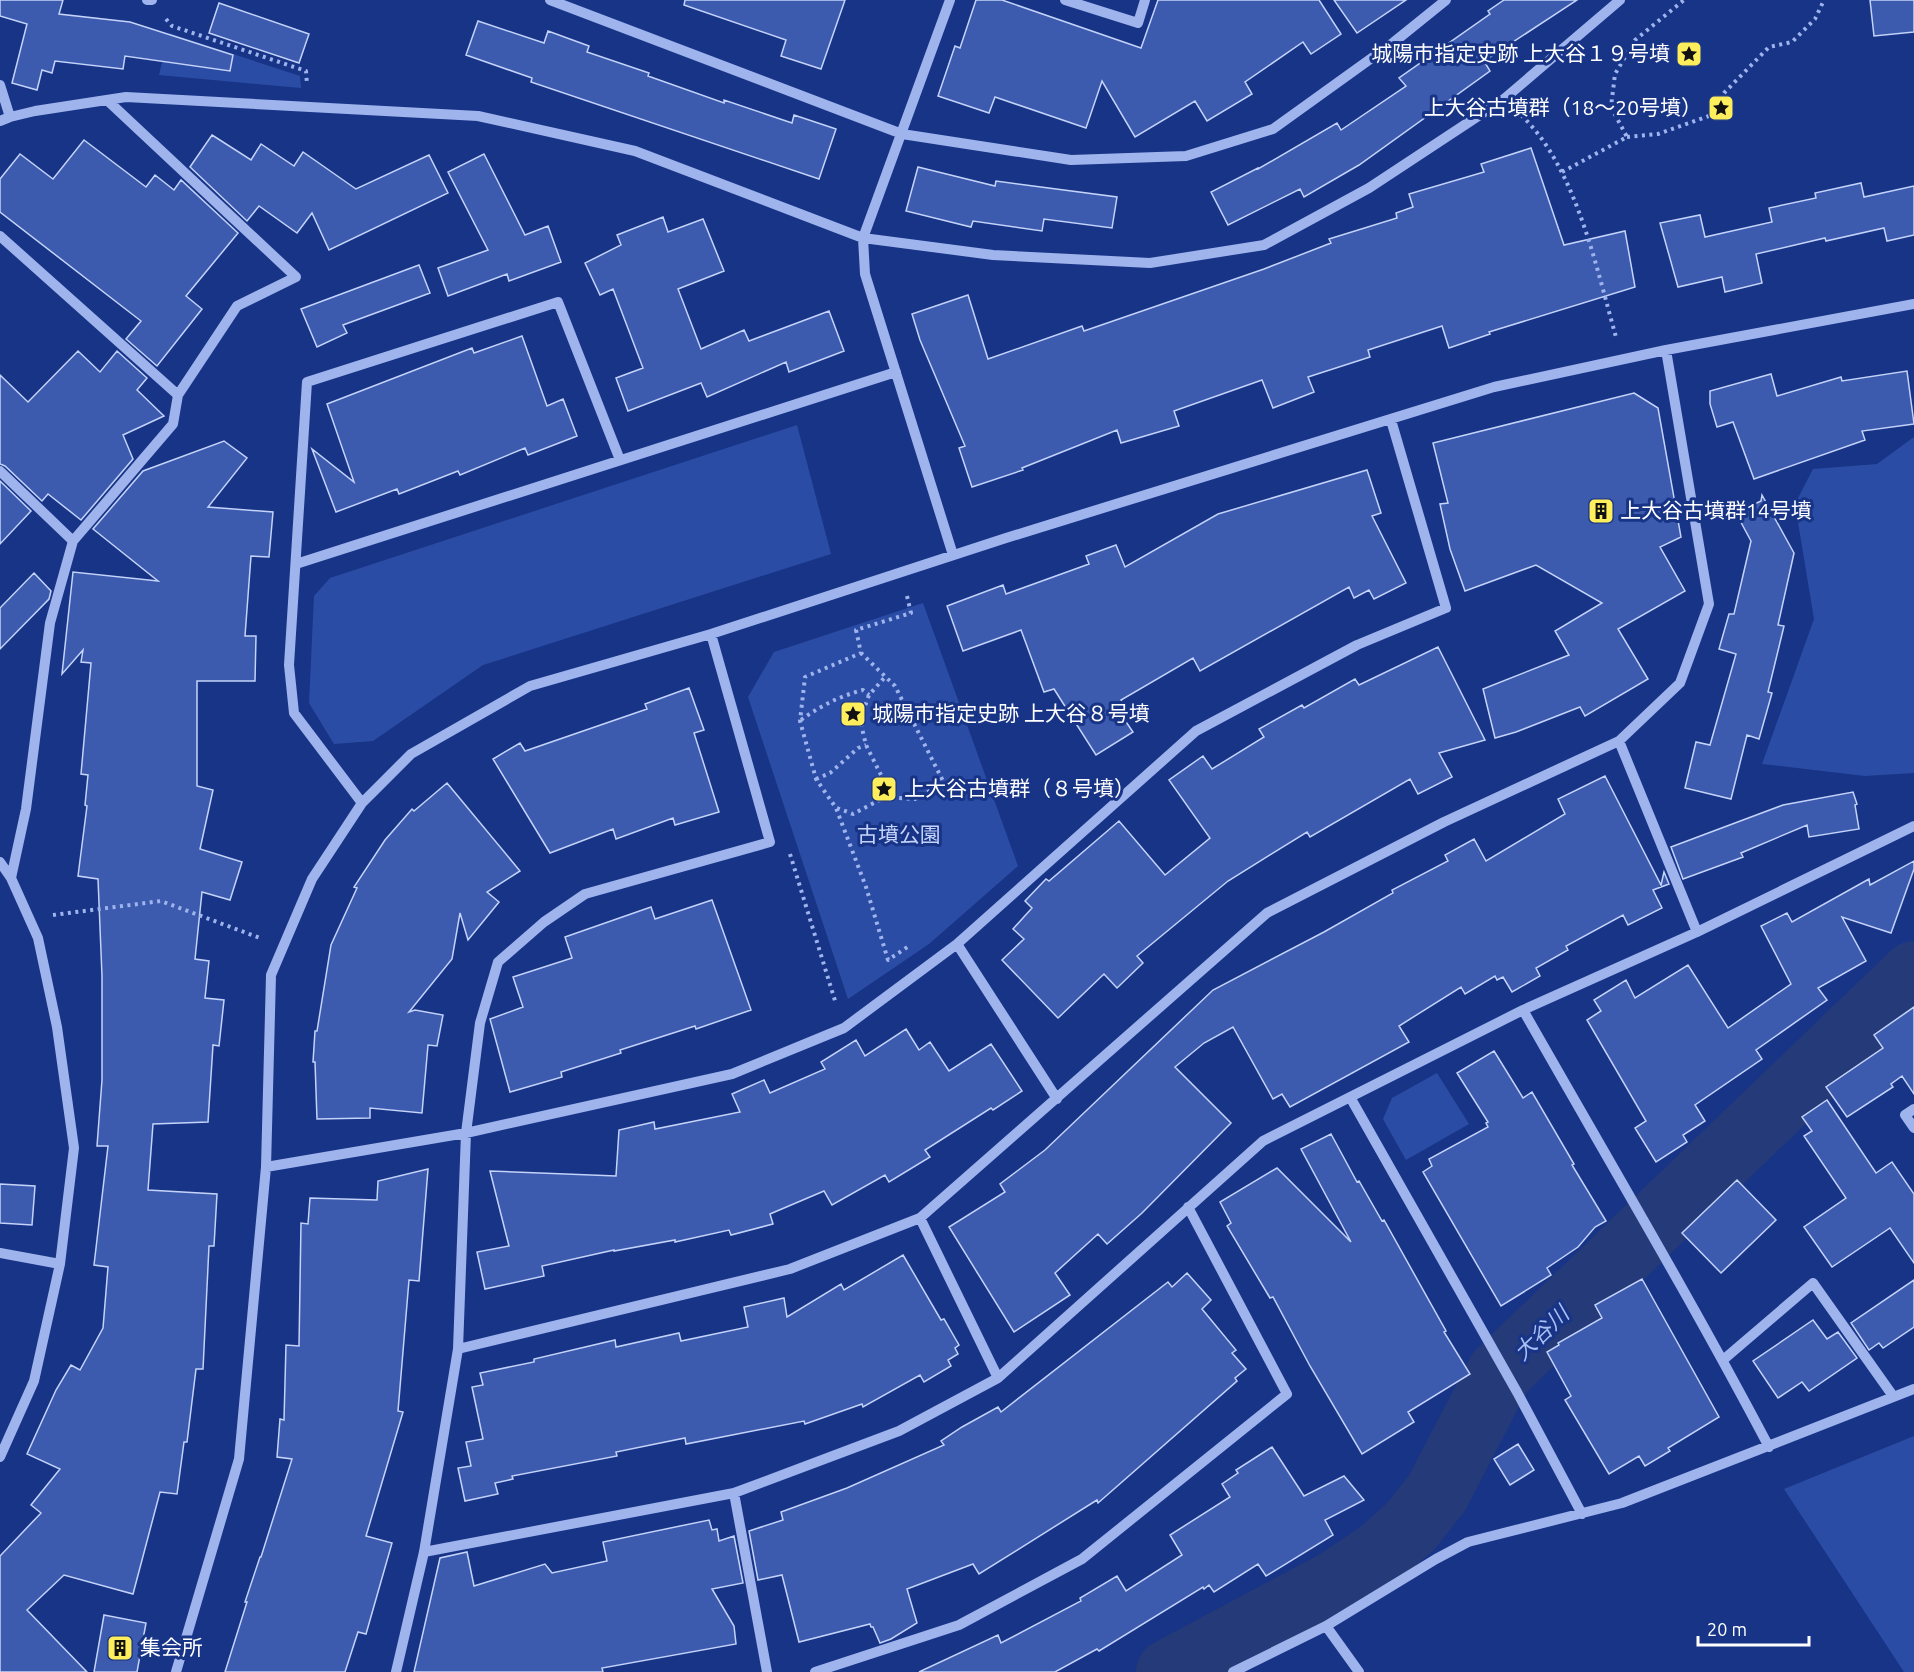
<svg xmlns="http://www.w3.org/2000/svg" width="1914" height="1672" font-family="Ubuntu,'Noto Sans JP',sans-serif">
	<rect width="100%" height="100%" fill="#183487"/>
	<path fill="#2b4ca5" d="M169,33L300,76L301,88L159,75Z
		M797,425L831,554L483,665L373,741L334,744L309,703L314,596L330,578Z
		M1914,437V773L1865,776L1762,764L1814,619L1795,504L1813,469L1877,464Z
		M923,603L1018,866L929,944L848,999L748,697L774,652Z
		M1437,1073L1469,1124L1406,1160L1383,1119L1392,1098Z
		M1914,1436V1672H1904L1784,1489Z"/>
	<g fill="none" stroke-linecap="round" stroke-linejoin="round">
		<path stroke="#253a78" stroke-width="66" d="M1169,1672L1336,1583L1378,1555L1411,1526L1437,1493L1500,1372L1914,974"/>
	</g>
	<path fill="#3c5aae" stroke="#c4d3fa" stroke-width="1.5" d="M0,0H63L59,14L130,22L233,55L230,71L125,56L123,69L55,61L52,73L42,70L37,90L12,83L27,24L0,16Z
		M685,0H845L821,69L781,56L786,40L684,5Z
		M976,0H1002L1141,48L1158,0H1319L1341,34L1311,54L1303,42L1245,82L1252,94L1207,121L1195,101L1135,137L1102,81L1086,128L995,97L989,113L938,96L955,46L960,48Z
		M1334,0H1406L1357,33Z
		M1504,0H1577L1484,61L1490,71L1359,165L1304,197L1300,189L1228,225L1211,192L1258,168V169L1337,123L1341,130L1406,86L1399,78L1490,14L1488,11Z
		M1870,0H1914V32L1874,36Z
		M219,3L309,34L299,63L209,33Z
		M478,21L544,43L548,31L589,46L587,52L649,73L648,76L724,103V100L792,123L794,115L836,129L819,179L531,82L532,78L466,55Z
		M212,135L251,160L261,144L294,166L303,152L356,189L429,155L448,193L329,250L312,213L297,233L259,206L247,221L190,167Z
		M84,140L146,187L155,175L174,190L181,180L238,233L186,296L202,309L157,366L126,339L141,321L0,212V179L20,154L53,179Z
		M1531,148L1564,245L1625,231L1635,287L1489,332L1490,334L1449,348L1442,326L1368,350L1370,357L1308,377L1314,392L1273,408L1262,380L1174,411L1179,426L1121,443L1117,430L1022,468L1023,470L972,487L959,448L965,446L920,340L912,314L968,295L988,359L1082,326L1084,331L1264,269L1331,243L1329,239L1397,218L1396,213L1413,207L1409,194L1484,172L1481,164Z
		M484,154L525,235L548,226L561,262L509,281L507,274L448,296L438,268L488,250L448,172Z
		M918,167L995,186L996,181L1117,197L1112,228L1044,219L1042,231L973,221L971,227L906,211Z
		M1861,183L1864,197L1914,186V235L1887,241L1884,228L1826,241L1825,238L1756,254L1762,283L1725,292L1722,277L1678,287L1660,223L1700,215L1705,237L1772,222L1769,208L1816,198L1815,193Z
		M663,217L668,232L703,219L724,271L678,289L701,349L744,330L749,341L829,311L844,351L789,372L786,362L707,397L701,383L628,411L616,378L643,368L613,289L600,295L585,263L621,245L617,235Z
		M419,265L430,293L343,325L347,333L317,347L301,309Z
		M522,336L547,406L563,399L577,436L528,455L525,448L460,475L458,471L399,494L397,489L336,512L312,449L354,482L327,404L472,348L474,353Z
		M78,351L100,372L117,351L147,378L137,390L164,416L123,435L133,459L81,520L48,494L42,501L5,466L0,464V375L28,402Z
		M1907,371L1914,424L1862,431L1865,440L1754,479L1733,422L1717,427L1710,404V391L1771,374L1777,396L1841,377L1842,381Z
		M1634,393L1658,408L1681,537L1660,547L1685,591L1618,629L1648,679L1585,716L1580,707L1516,732L1495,738L1483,689L1569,655L1555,631L1602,603L1536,565L1465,591L1450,549L1440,504L1448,503L1433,443Z
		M224,441L247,458L208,507L273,512L269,557L251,556L245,636H256L255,681H197V786L213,790L200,849L242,862L230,900L202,892L195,959L209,961L205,998L224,1000L219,1046L213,1045L208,1122L153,1124L148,1190L217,1194L214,1246H209L203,1369H196L187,1442H184L177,1494L160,1492L133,1594L64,1575L27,1610L87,1672H0V1556L41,1513L31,1505L60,1469L27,1454L56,1390L71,1365L80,1370L103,1328L108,1267L94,1265L108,1146H97L102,1080V976L98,879L78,876L87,806L85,805L88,775L81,774L91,663L81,662L83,650L62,674L73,572L158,581L93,529L143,471Z
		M1367,470L1381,513L1372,516L1406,583L1374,599L1369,590L1354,598L1349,587L1200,671L1193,658L1121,700L1129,712L1122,716L1133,732L1096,755L1054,689L1044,692L1021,630L963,651L947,606L1003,585L1006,594L1089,564L1086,556L1116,545L1125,567L1218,514Z
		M0,481L31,511L0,544Z
		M1762,495L1794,553L1778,625L1784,626L1768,692L1772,693L1759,739L1747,735L1731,799L1685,788L1696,742L1710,745L1736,654L1719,649L1729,614H1734L1751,541L1736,513L1761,501Z
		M34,573L51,591L49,599L0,649V608Z
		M1438,647L1485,740L1439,753L1452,777L1418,794L1410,779L1310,837L1307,832L1228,881L1137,956L1143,963L1117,988L1104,974L1058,1018L1002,960L1024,939L1013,929L1032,908L1025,901L1046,879L1049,881L1119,821L1165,875L1210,838L1169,780L1203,756L1212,769L1264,737L1259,729L1302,705L1304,708L1355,679L1359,685Z
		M689,688L704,730L694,733L719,812L675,825L673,818L616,839L613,829L550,853L493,759L520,743L525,751L647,709L645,704Z
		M1605,776L1661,885L1664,872L1669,884L1653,890L1662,908L1628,925L1623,915L1566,946L1568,950L1536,968L1540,976L1512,992L1503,977L1497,980L1495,976L1465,994L1461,987L1399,1026L1409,1042L1290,1107L1282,1094L1273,1099L1233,1027L1204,1043L1175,1067L1231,1123L1142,1213L1107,1244L1098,1234L1055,1273L1070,1295L1014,1332L949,1227L1005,1192L1000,1184L1045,1150L1213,990L1324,932L1393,893L1392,890L1448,861L1445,855L1474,839L1486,861L1565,814L1558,799Z
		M447,783L520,871L487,892L499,902L468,940L460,913L452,959L409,1012L415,1010L443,1015L437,1046L428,1045L422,1113L370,1108V1118L317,1119L315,1062H313L315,1031H317L331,945L357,888L354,887L385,840L412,809L414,811Z
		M1853,792L1857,804L1855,805L1859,829L1809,837L1807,825L1741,853L1743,857L1683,879L1671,847L1783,805Z
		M1914,861V869L1891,933L1842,917L1866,961L1818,988L1827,1000L1756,1050L1762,1059L1695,1105L1705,1121L1683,1135L1687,1142L1656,1162L1635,1128L1646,1121L1587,1020L1601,1011L1594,1000L1626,980L1635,998L1688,965L1728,1028L1791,984L1761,926L1787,913L1792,922L1869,879L1870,885Z
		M712,900L751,1010L696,1029L695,1026L620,1050L621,1053L561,1072L562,1077L510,1092L490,1019L523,1007L513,977L572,958L565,937L651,907L655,919Z
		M1914,1007V1094L1902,1076L1891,1084L1893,1087L1847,1117L1826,1087L1883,1048L1874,1035Z
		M906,1029L919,1050L930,1042L949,1071L991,1044L1022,1091L993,1110L991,1108L925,1150L930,1157L889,1182L885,1175L832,1205L824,1191L770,1214L773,1224L731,1235L729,1230L675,1242V1240L614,1251V1250L542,1266L544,1276L485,1289L477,1252L509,1246L490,1171L616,1176L619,1130L654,1122L655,1129L740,1112L732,1094L764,1080L770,1093L825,1069L821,1062L856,1040L865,1056Z
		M1494,1051L1523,1098L1532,1092L1574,1164L1572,1165L1606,1221L1595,1227L1578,1247L1547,1268L1551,1275L1501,1306L1423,1172L1432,1166L1429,1159L1488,1127L1486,1123L1488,1122L1457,1073Z
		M1827,1100L1876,1173L1892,1162L1914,1194V1263L1890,1228L1832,1267L1804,1227L1846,1198L1804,1136L1812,1131L1802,1117Z
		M1331,1134L1357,1182L1359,1181L1382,1221L1384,1220L1446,1331L1444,1332L1470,1374L1408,1412L1414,1422L1362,1454L1310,1366L1273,1297L1270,1298L1227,1226L1231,1223L1220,1202L1277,1168L1351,1242L1301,1149Z
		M428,1169L419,1281L409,1280L398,1411L403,1412L366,1536L392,1543L366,1634L358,1632L345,1672H225L247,1602H245L260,1557H261L292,1459L277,1457L280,1419L284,1420L286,1345L299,1346L301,1223L308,1224L310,1198L377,1200L378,1181Z
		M1737,1180L1776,1220L1721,1273L1682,1233Z
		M0,1184L35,1186L32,1225L0,1223Z
		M903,1255L941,1320L944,1319L959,1345L955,1348L958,1354L948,1360L951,1366L924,1382L920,1375L863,1407L862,1404L805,1424L804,1421L686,1444L685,1438L616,1452L617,1456L512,1476L513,1479L495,1483L498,1494L465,1501L458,1468L471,1466L466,1442L483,1439L472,1387L483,1385L480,1373L534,1362V1359L615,1340L616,1347L679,1333L681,1341L748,1327L744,1307L784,1298L787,1317L841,1284L844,1290Z
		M1187,1273L1211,1300L1202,1309L1236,1350L1232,1353L1246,1369L1235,1378L1237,1381L1098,1503L1097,1500L979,1574L973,1564L907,1589L917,1623L891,1639L880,1643L873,1627H871L870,1624L799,1642L782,1575L758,1580L749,1531L783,1520L781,1512L847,1488L944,1445L941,1441L962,1427L998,1407L1001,1412L1168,1282L1172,1287Z
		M1642,1279L1719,1417L1668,1448L1670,1451L1645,1466L1639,1456L1609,1474L1565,1400L1571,1396L1547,1352L1559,1345L1558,1343L1602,1318L1595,1305Z
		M1914,1280V1327L1883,1348L1879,1343L1869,1350L1851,1323Z
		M1813,1320L1827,1339L1838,1332L1857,1358L1809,1391L1802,1382L1778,1398L1753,1361Z
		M1518,1444L1534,1470L1510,1485L1494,1459Z
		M1272,1447L1304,1496L1344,1476L1364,1500L1325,1520L1333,1535L1266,1576L1258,1564L1214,1592L1209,1585L1204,1589L1203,1587L1099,1651L1097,1649L1055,1672H919L998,1635L1001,1643L1081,1601L1080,1598L1117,1576L1126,1591L1182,1555L1170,1535L1230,1497L1222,1484L1238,1473L1236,1470Z
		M709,1520L712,1530L717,1529L719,1541L734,1536L743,1583L712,1589L734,1626L736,1644L602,1668L603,1672H414L440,1558L467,1552L474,1586L545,1564L552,1573L607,1561L603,1542Z
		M104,1615L146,1623L137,1672H94Z"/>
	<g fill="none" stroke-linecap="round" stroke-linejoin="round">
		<path stroke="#9fb4ed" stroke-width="4" stroke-dasharray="3 4.5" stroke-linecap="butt" d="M166,19L172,26L306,71L307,85
			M1521,115C1576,167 1596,267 1616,337
			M1627,137L1658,134L1709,116L1724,93L1769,47L1792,42L1815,19L1824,0
			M1562,172L1627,137L1611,107L1615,74L1635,40L1684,0
			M907,596L911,613L856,630L861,653L805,677L800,721L816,779L836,808L866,887L888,960L909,946
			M801,720C820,706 840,696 863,690L869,695
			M816,779L830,773L858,748L866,745
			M885,797L882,777L866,745L860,720L869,695L885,677
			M837,808L853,814L885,797L915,799L944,783L895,686L861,653
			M790,854L836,1004
			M53,915L161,901L260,938"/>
		<path stroke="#9fb4ed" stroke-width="10" d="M147,0H152
			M550,0L902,134L1071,160L1186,156L1273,129L1394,42L1446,0
			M950,0L863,238L865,274L953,555
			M1065,0L1138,23L1145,0
			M0,85L10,117
			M107,100L296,277L237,306L178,395
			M0,121L10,117L35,111L126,97L478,116L635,151L863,238L993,255L1150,263L1264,245L1369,188L1504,99L1620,0
			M0,236L178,395L173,424L73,541L50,623L26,809L11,878
			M0,471L73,541
			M296,564L896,372
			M1619,741L1697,932
			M362,803L294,713L289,665L307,382L558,302L620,460
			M0,862L11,878L38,938L57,1027L74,1148L60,1264L34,1381L0,1457
			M957,944L1057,1099
			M1523,1010C1606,1156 1691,1299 1769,1447
			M1350,1097L1517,1392L1582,1514
			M1914,1109L1905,1115L1914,1128
			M266,1167L466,1133L732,1074L844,1028L957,944L1196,731L1357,645L1446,608L1391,420
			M920,1218L998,1378
			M0,1253L60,1264
			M458,1349L790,1269L920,1218L1267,913L1444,822L1619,741L1680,683L1709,604L1666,350
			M1723,1360L1813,1283L1893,1396
			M734,1493L767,1672
			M424,1552L734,1493L899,1431L998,1378L1263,1141L1523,1010L1697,932L1914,826
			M1326,1626L1359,1672
			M176,1672L239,1459L266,1167L271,975L312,879L362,803L411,754L530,686L711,634L1006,538L1494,387L1666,350L1914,304
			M396,1672L424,1552L458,1349L466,1133L480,1023L498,962L544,922L585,894L770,842L711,634
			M815,1672L959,1625L1082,1559L1287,1394L1188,1207
			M1233,1672L1326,1626L1436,1559L1468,1542L1622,1503L1914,1389"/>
	</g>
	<defs>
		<g id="sight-square" transform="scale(1.35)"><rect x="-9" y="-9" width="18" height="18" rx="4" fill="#ffee5b" stroke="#183487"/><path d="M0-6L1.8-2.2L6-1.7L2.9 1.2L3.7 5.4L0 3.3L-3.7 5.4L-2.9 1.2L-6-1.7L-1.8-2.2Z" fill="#111"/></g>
		<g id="building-square" transform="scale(1.35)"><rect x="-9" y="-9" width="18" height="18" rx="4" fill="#ffee5b" stroke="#183487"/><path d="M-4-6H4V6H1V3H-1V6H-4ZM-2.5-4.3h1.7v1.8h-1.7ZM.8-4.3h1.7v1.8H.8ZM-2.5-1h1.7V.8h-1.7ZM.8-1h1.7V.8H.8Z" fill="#111"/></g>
	</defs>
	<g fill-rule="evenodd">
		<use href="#sight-square" x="1689" y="54"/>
		<use href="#sight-square" x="1721" y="108"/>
		<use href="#building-square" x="1601" y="511"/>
		<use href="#sight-square" x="853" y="714"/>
		<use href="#sight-square" x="884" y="789"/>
		<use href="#building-square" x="120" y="1648"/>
	</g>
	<g text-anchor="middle" stroke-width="6" stroke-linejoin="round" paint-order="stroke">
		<g font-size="21" fill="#fff" stroke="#183487" text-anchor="start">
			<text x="1670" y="61" text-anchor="end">城陽市指定史跡 上大谷１９号墳</text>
			<text x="1702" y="115" text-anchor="end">上大谷古墳群（18～20号墳）</text>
			<text x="1620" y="518">上大谷古墳群14号墳</text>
			<text x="872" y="721">城陽市指定史跡 上大谷８号墳</text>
			<text x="904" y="796">上大谷古墳群（８号墳）</text>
			<text x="140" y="1655">集会所</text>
		</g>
		<g font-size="21" fill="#c4d3fa" stroke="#183487">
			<text x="899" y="842">古墳公園</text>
		</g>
		<g font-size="22" font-style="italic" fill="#aabff5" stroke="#183487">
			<text transform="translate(1541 1333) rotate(-44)" y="8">大谷川</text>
		</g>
	</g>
	<path d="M1698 1636v9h111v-9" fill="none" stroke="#ffffff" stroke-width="3"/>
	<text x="1707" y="1636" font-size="18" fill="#ffffff" stroke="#183487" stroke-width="4.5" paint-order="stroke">20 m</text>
</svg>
